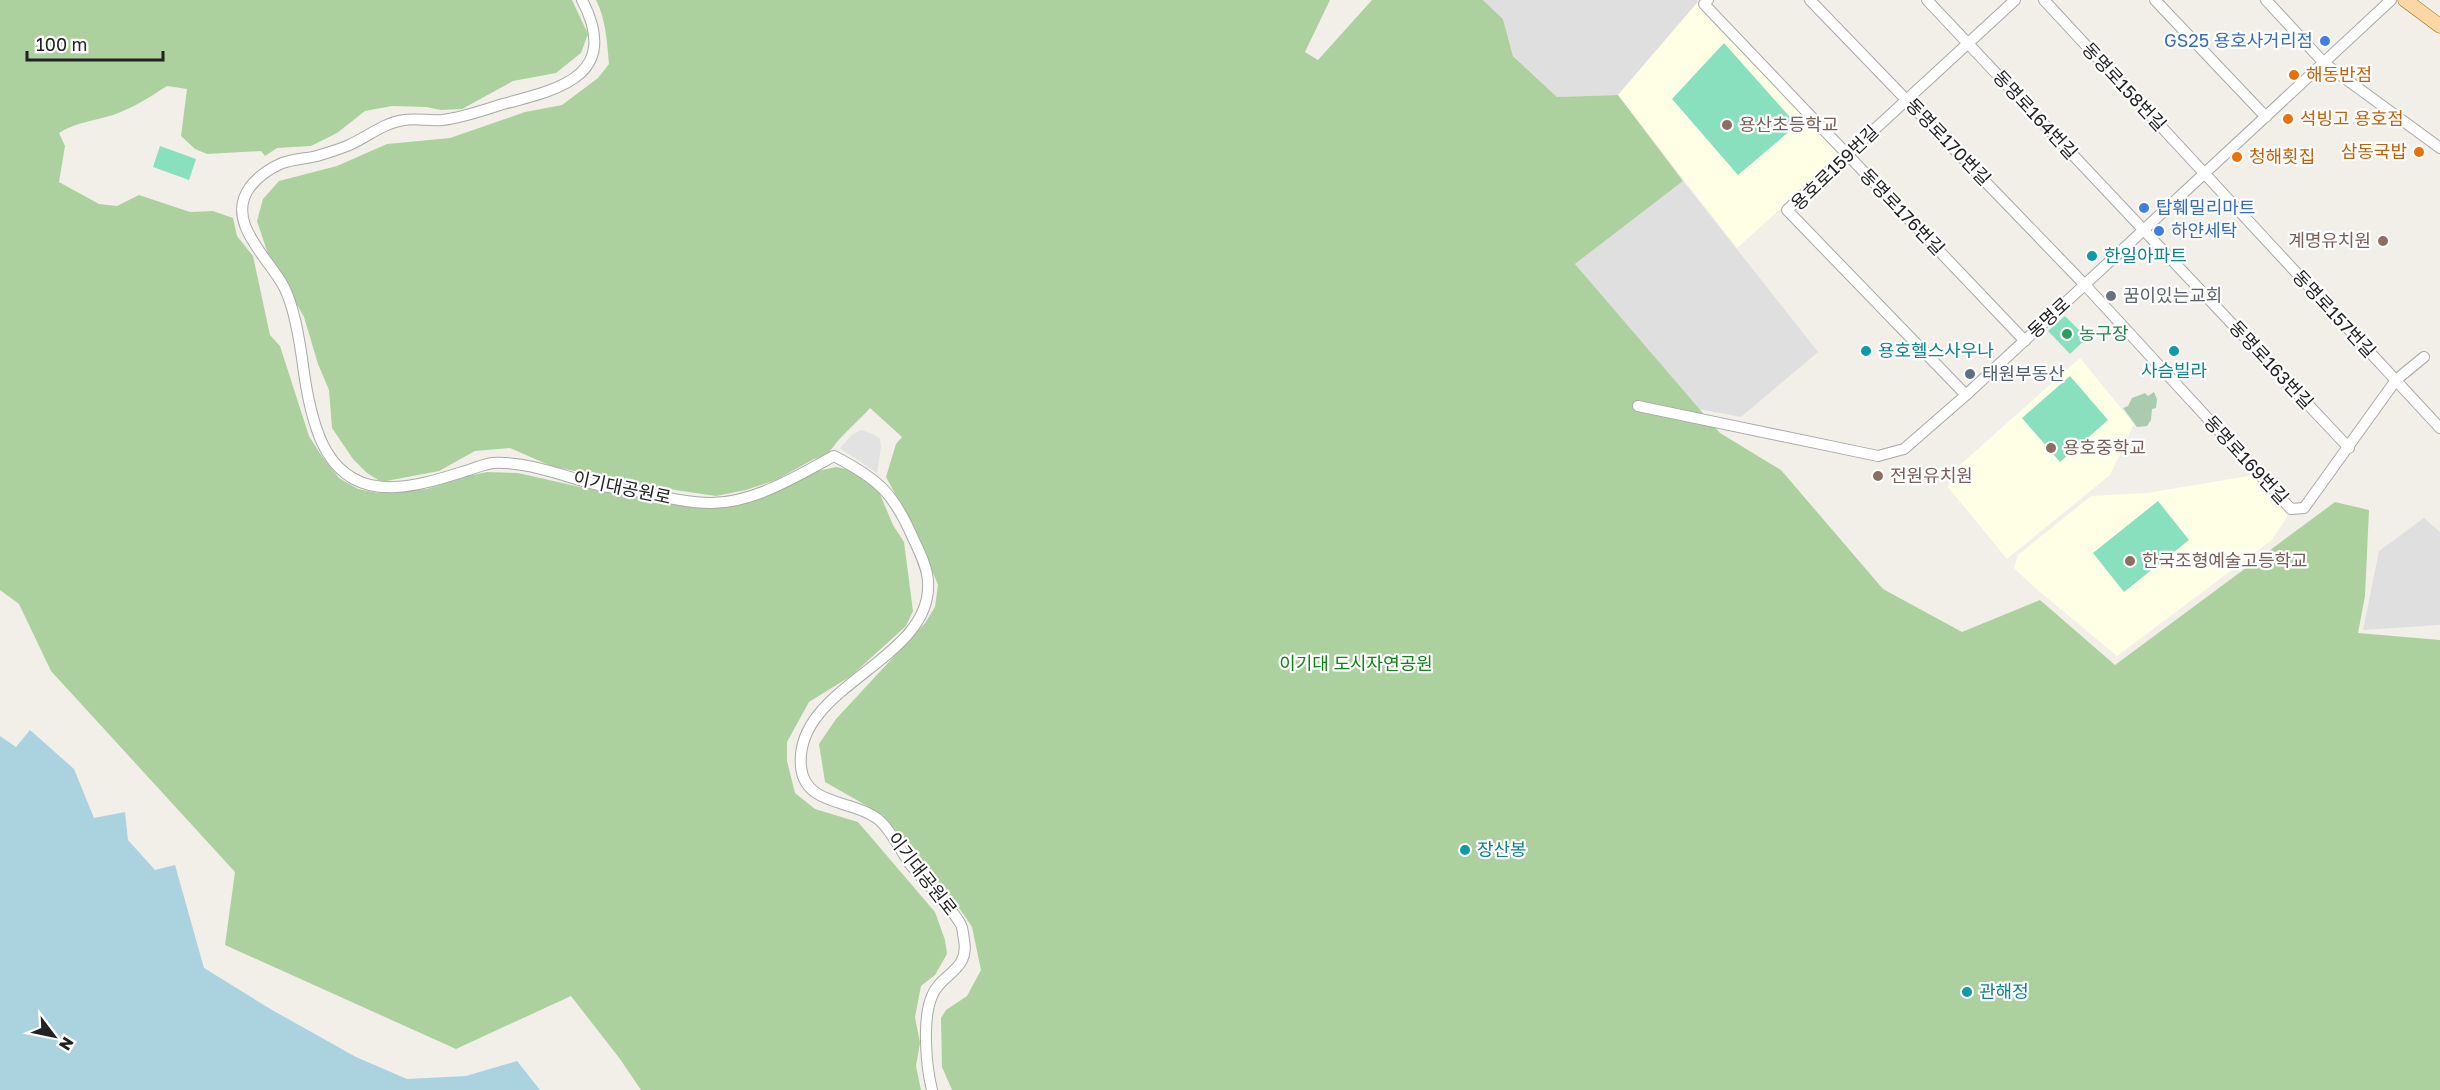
<svg xmlns="http://www.w3.org/2000/svg" width="2440" height="1090" font-family="'Golos Text','Noto Sans KR',sans-serif">
	<rect width="100%" height="100%" fill="#f2efe9"/>
	<path fill="#e0dfdf" d="M1483,0H1697V3L1618,95L1557,97L1513,55L1503,19Z
		M1683,181L1818,352L1741,417L1699,409L1575,264Z
		M2424,518L2440,532V625L2363,630L2379,551Z"/>
	<path fill="#ffffe5" d="M1697,3L1841,154L1737,248L1618,95Z
		M2080,358L2134,424L2110,475L2007,559L1948,487L1951,473Z
		M2255,475L2288,515L2272,540L2117,656L2033,586L2014,568L2018,555L2091,496L2147,493Z"/>
	<path fill="#add19e" d="M0,0H572L588,34L581,53L556,73L513,81L462,109L441,110L426,107L392,106L365,111L337,133L311,146L277,148L265,156L261,151L207,154L195,149L181,136L187,89L167,86C150,97 133,108 113,115C94,121 76,122 59,133L65,146L59,182L99,204L117,206L139,195L190,212L213,211L233,218L237,236L253,256L270,335L280,346L309,436L321,455L339,478L358,489L378,493L402,491L427,489L463,477L487,472L518,473L589,489L686,506L763,496L818,471L836,467L851,470L874,486L879,492L893,525L904,542L913,611L906,626L851,676L809,702L787,742V761L795,793L815,809L858,822L935,912L945,940L947,954L935,975L921,986L915,1017L920,1043L916,1066L921,1090H641L620,1059L571,996L456,1049L225,945L235,872L51,671L19,604L0,590Z
		M596,0H1330L1305,52L1318,60L1372,0H1483L1503,19L1513,56L1557,97L1618,95L1683,181L1575,264L1720,433L1781,470L1883,589L1962,632L2040,600L2115,665L2335,502L2369,510L2365,596L2358,633L2440,640V1090H952L942,1067L941,1018L946,1010L967,996L981,970L972,927L955,902L883,815L825,782L819,744L836,719L925,623L935,607L938,585L919,538L886,477L896,444L902,437L870,408C856,424 838,437 827,456L814,459L776,480L746,490L716,496L641,485L551,466L510,448L475,451L439,471L381,482L367,473L353,459L332,428L329,390L318,364L304,317L267,251L257,221L263,199L279,181L337,166L387,144L450,138L525,112L562,105L598,78L609,64C607,42 606,20 596,0Z"/>
	<path fill="#aacbaf" d="M2154,392L2157,399L2156,408L2152,409L2151,420L2147,426L2137,427L2123,408L2128,406L2132,398L2145,393L2148,396Z"/>
	<path fill="#88e0be" d="M1724,43L1797,125L1738,175L1672,99Z
		M160,146L196,159L189,180L153,167Z
		M2065,316L2087,338L2070,354L2048,331Z
		M2070,376L2108,420L2060,462L2022,418Z
		M2158,501L2189,540L2124,592L2093,553Z"/>
	<path fill="#e2e2e2" d="M861,430L873,434L880,439L881,447L877,473L840,448L852,435Z"/>
	<path fill="#aad3df" d="M30,730L74,769L94,818L125,812L128,840L155,870L175,865L204,968L272,1010L356,1057L407,1079L466,1076L517,1061L540,1090H0V736L16,747Z"/>
	<g fill="none" stroke-linecap="round" stroke-linejoin="round">
		<g stroke="#a9a9a9" stroke-width="12">
			<path id="minor" d="M582,0C621,75 561,89 503,104C484,110 462,118 442,120C429,121 416,118 404,120C383,123 366,138 347,146C337,150 327,153 317,156C305,159 291,159 280,164C269,169 257,178 250,187C224,222 269,258 284,287C295,308 301,349 304,373C312,428 327,491 395,487C420,486 446,477 469,470C477,467 485,464 493,463C529,461 565,477 598,485C613,488 627,490 642,492C664,497 688,503 711,503C754,503 797,476 834,456C878,479 893,492 913,538C919,551 927,566 928,581C934,661 793,685 801,767C805,807 854,799 879,820C890,829 901,851 910,864C925,884 947,901 960,923C963,927 963,935 964,940C970,971 940,974 932,996C922,1019 926,1066 932,1090
				M1708,0L1704,4L2025,341
				M1810,0L2085,285L2291,509L2304,508L2396,380L2424,357
				M1927,0L2349,448
				M2044,0L2440,428
				M2155,0L2266,117
				M2266,0L2324,63L2440,148
				M1966,395L1787,210L2015,0
				M1638,406L1878,456L1904,449L1966,395L2391,0"/>
		</g>
		<g stroke="#a06b00" stroke-width="15">
			<path id="major" d="M2405,0L2440,26"/>
		</g>
		<use href="#minor" stroke="#fff" stroke-width="10"/>
		<use href="#major" stroke="#fcd6a4" stroke-width="14"/>
	</g>
	<g fill="#3f7fe0" stroke="#fff" stroke-width="2">
		<circle cx="2325" cy="41" r="6"/>
		<circle cx="2144" cy="208" r="6"/>
		<circle cx="2159" cy="231" r="6"/>
	</g>
	<g fill="#e8710a" stroke="#fff" stroke-width="2">
		<circle cx="2294" cy="75" r="6"/>
		<circle cx="2288" cy="119" r="6"/>
		<circle cx="2419" cy="152" r="6"/>
		<circle cx="2237" cy="157" r="6"/>
	</g>
	<g fill="#8d6e63" stroke="#fff" stroke-width="2">
		<circle cx="1727" cy="125" r="6"/>
		<circle cx="2383" cy="241" r="6"/>
		<circle cx="2051" cy="448" r="6"/>
		<circle cx="1878" cy="476" r="6"/>
		<circle cx="2130" cy="561" r="6"/>
	</g>
	<g fill="#0f9aa8" stroke="#fff" stroke-width="2">
		<circle cx="2092" cy="256" r="6"/>
		<circle cx="1866" cy="351" r="6"/>
		<circle cx="2174" cy="351" r="6"/>
		<circle cx="1465" cy="850" r="6"/>
		<circle cx="1967" cy="992" r="6"/>
	</g>
	<circle fill="#6b7280" stroke="#fff" stroke-width="2" cx="2111" cy="296" r="6"/>
	<circle fill="#2e9e5b" stroke="#fff" stroke-width="2" cx="2067" cy="334" r="6"/>
	<circle fill="#5c6f8a" stroke="#fff" stroke-width="2" cx="1970" cy="374" r="6"/>
	<g text-anchor="middle" stroke-width="4.5" stroke-linejoin="round" paint-order="stroke">
		<g font-size="18" fill="#366cbe" stroke="#fff" text-anchor="start">
			<text x="2313" y="47" text-anchor="end">GS25 용호사거리점</text>
			<text x="2156" y="214">탑훼밀리마트</text>
			<text x="2171" y="237">하얀세탁</text>
		</g>
		<g font-size="18" fill="#c56008" stroke="#fff" text-anchor="start">
			<text x="2306" y="81">해동반점</text>
			<text x="2300" y="125">석빙고 용호점</text>
			<text x="2407" y="158" text-anchor="end">삼동국밥</text>
			<text x="2249" y="163">청해횟집</text>
		</g>
		<g font-size="18" fill="#222" stroke="#fff">
			<text transform="translate(2124 87) rotate(47)" y="6">동명로158번길</text>
			<text transform="translate(2035 115) rotate(47)" y="6">동명로164번길</text>
			<text transform="translate(1948 142) rotate(46)" y="6">동명로170번길</text>
			<text transform="translate(1835 168) rotate(-44)" y="6">용호로159번길</text>
			<text transform="translate(1902 212) rotate(46)" y="6">동명로176번길</text>
			<text transform="translate(2334 314) rotate(47)" y="6">동명로157번길</text>
			<text transform="translate(2049 318) rotate(-43)" y="6">동명로</text>
			<text transform="translate(2271 365) rotate(47)" y="6">동명로163번길</text>
			<text transform="translate(2246 460) rotate(47)" y="6">동명로169번길</text>
			<text transform="translate(622 488) rotate(12)" y="6">이기대공원로</text>
			<text transform="translate(922 874) rotate(52)" y="6">이기대공원로</text>
		</g>
		<g font-size="18" fill="#785e54" stroke="#fff" text-anchor="start">
			<text x="1739" y="131">용산초등학교</text>
			<text x="2371" y="247" text-anchor="end">계명유치원</text>
			<text x="2063" y="454">용호중학교</text>
			<text x="1890" y="482">전원유치원</text>
			<text x="2142" y="567">한국조형예술고등학교</text>
		</g>
		<g font-size="18" fill="#0d838f" stroke="#fff" text-anchor="start">
			<text x="2104" y="262">한일아파트</text>
			<text x="1878" y="357">용호헬스사우나</text>
			<text x="2174" y="377" text-anchor="middle">사슴빌라</text>
			<text x="1477" y="856">장산봉</text>
			<text x="1979" y="998">관해정</text>
		</g>
		<g font-size="18" fill="#5b616d" stroke="#fff" text-anchor="start">
			<text x="2123" y="302">꿈이있는교회</text>
		</g>
		<g font-size="18" fill="#27864d" stroke="#fff" text-anchor="start">
			<text x="2079" y="340">농구장</text>
		</g>
		<g font-size="18" fill="#4e5e75" stroke="#fff" text-anchor="start">
			<text x="1982" y="380">태원부동산</text>
		</g>
		<g font-size="18" fill="#0c8416" stroke="#fff">
			<text x="1356" y="670">이기대 도시자연공원</text>
		</g>
	</g>
	<g transform="translate(54 1036) rotate(122)" stroke="#ffffff" stroke-width="4.5" paint-order="stroke">
	<path d="M0-4.5L10 22L0 15L-10 22Z" fill="#222222"/>
	<text y="-9" font-size="16" font-weight="bold" text-anchor="middle" fill="#222222">N</text>
	</g>
	<path d="M27 51v9h136v-9" fill="none" stroke="#222222" stroke-width="3"/>
	<text x="36" y="51" font-size="18" fill="#222222" stroke="#ffffff" stroke-width="4.5" paint-order="stroke">100 m</text>
</svg>
